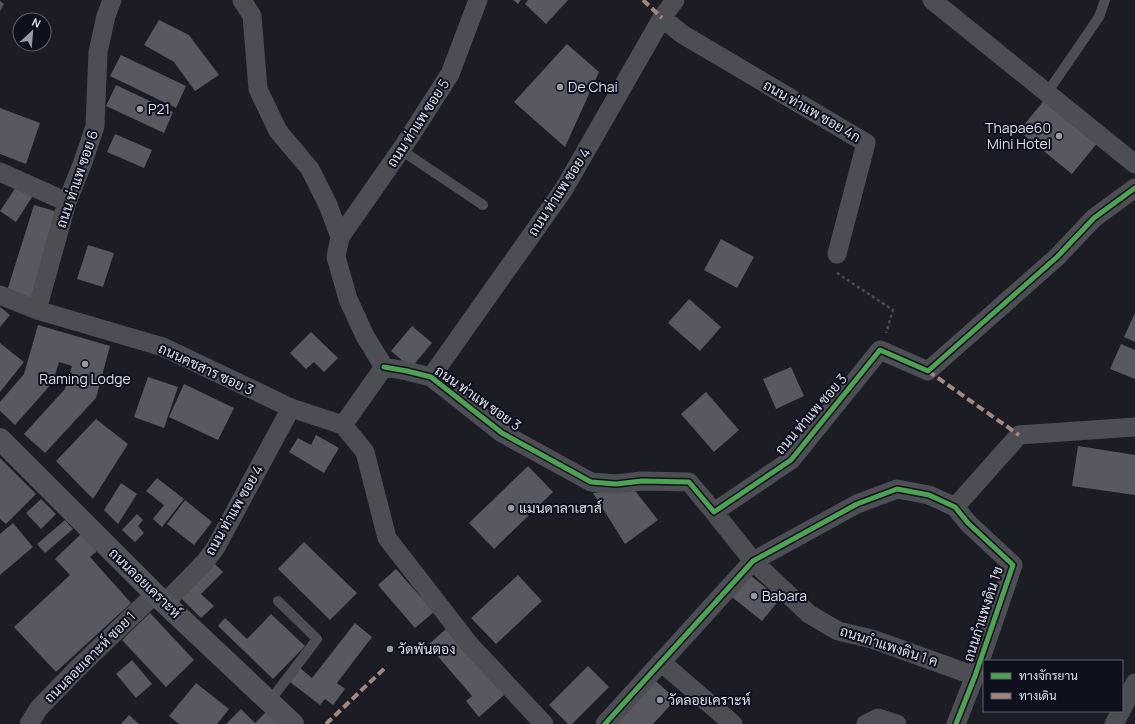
<svg xmlns="http://www.w3.org/2000/svg" width="1135" height="724" font-family="Manrope,Sarabun,sans-serif">
	<rect width="100%" height="100%" fill="#1b1c24"/>
	<path fill="#585860" d="M513,0H521L518,4Z
		M528,0H568L546,24L525,4Z
		M0,1L4,4L0,11Z
		M159,20L189,35L219,75L195,91L174,62L144,45Z
		M567,44L599,72L565,147L514,102Z
		M121,55L186,86L176,108L110,76Z
		M116,85L173,112L164,133L106,106Z
		M1046,98L1099,141L1072,174L1019,131Z
		M0,108L40,123L26,164L0,154Z
		M115,134L152,150L144,168L107,152Z
		M18,184L34,194L16,222L0,211Z
		M34,205L58,212L31,299L7,291Z
		M721,239L754,257L737,288L704,270Z
		M88,245L114,253L103,287L77,279Z
		M689,299L721,327L700,351L668,323Z
		M0,307L10,315L0,327Z
		M1135,313V342L1124,337Z
		M38,325L110,346L96,398L45,453L24,434L65,389L72,366L59,362L53,382L15,425L0,411V402L24,374Z
		M412,326L432,343L411,368L391,351Z
		M311,332L338,358L324,372L314,362L306,369L290,353Z
		M0,343L24,362L0,392Z
		M1121,344L1135,350V379L1110,369Z
		M791,367L804,396L776,409L763,379Z
		M148,377L178,387L164,428L134,417Z
		M184,384L234,408L218,440L169,417Z
		M706,392L739,430L714,452L681,414Z
		M96,419L128,444L93,499L56,461Z
		M316,435L339,448L324,473L289,452L298,438L311,445Z
		M1078,446L1135,455V495L1072,486Z
		M0,458L36,494L6,524L0,519Z
		M528,466L553,492L494,549L469,523Z
		M157,478L184,499L162,527L153,519L164,505L146,491Z
		M121,483L137,494L118,524L104,510Z
		M633,488L658,520L625,544L593,493Z
		M41,499L56,514L41,529L26,513Z
		M185,500L212,522L194,545L167,524Z
		M137,514L143,520L138,526L144,533L135,542L122,530Z
		M65,520L73,529L45,553L37,544Z
		M13,523L33,547L0,575V534Z
		M81,534L97,551L90,557L131,603L56,672L14,627L70,575L55,559Z
		M304,542L357,593L330,620L278,569Z
		M213,562L223,572L201,594L214,606L201,618L179,596Z
		M396,569L434,612L415,628L378,585Z
		M746,572L780,599L762,621L728,594Z
		M518,575L542,601L496,644L471,618Z
		M150,613L194,660L166,687L122,640Z
		M271,614L305,646L273,679L218,626L225,618L247,639Z
		M355,623L372,637L337,683L345,689L333,705L325,699L320,705L290,682L300,668L312,678Z
		M446,629L504,695L479,717L466,701L472,696L428,645Z
		M132,660L152,684L136,698L116,674Z
		M588,666L609,687L572,724H568L549,705Z
		M651,677L676,699L653,724H609Z
		M196,683L229,709L217,724H179L169,716Z
		M241,709L255,723L266,712L279,724H226Z
		M129,715L139,724H121Z"/>
	<g fill="none" stroke-linecap="round" stroke-linejoin="round">
		<path stroke="#4d4e53" stroke-width="2.5" stroke-dasharray="3 3" stroke-linecap="butt" d="M837,273L893,310L886,333"/>
		<path stroke="#4d4e54" stroke-width="10" d="M1047,93L1099,17L1105,0
			M401,150L483,205
			M269,702L317,639L278,601"/>
		<path stroke="#4d4e54" stroke-width="19" d="M242,0L252,16L258,89L278,131L310,169L328,205L340,237L336,257L348,299L365,336L384,367
			M932,0L1135,164
			M662,18L682,34L866,143L837,254
			M0,172L67,202
			M340,237L405,144L450,74L478,0
			M0,295L37,310L163,347L291,408L343,425L384,367
			M37,310L67,202L83,162L95,126L98,52L106,16L112,0
			M384,367L407,371L431,377L502,433L591,482L616,484L642,481L689,482L714,512L791,460L880,350L928,371L1057,257L1094,218L1135,188
			M431,377L564,189L662,18L675,0
			M343,425L365,452L387,538L470,645L544,724
			M955,507L1019,435L1135,427
			M714,512L753,561L809,614L838,631L872,639L975,676
			M165,603L205,562L216,547L291,408
			M661,662L733,724
			M1122,709L1135,683
			M29,724L39,708L80,666L155,594
			M605,724L753,561L857,504L897,489L929,495L955,507L968,523L1013,565L975,676L956,724
			M866,724L878,718L897,724
			M1114,724L1121,711"/>
		<path stroke="#51525a" stroke-width="22" d="M0,439L155,594L293,724"/>
		<path stroke="#a5887d" stroke-width="4" stroke-dasharray="8 4" stroke-linecap="butt" d="M643,0L662,18
			M928,371L1019,435
			M326,724L387,666"/>
		<g stroke="#0f101e" stroke-width="8">
			<path id="cycleway" d="M384,367L407,371L431,377L502,433L591,482L616,484L642,481L689,482L714,512L791,460L880,350L928,371L1057,257L1094,218L1135,188
				M605,724L753,561L857,504L897,489L929,495L955,507L968,523L1013,565L975,676L956,724"/>
		</g>
		<use href="#cycleway" stroke="#4ca352" stroke-width="5"/>
	</g>
	<g fill="#999ba4" stroke="#0f101e" stroke-width="1.5">
		<circle cx="560" cy="87" r="4"/>
		<circle cx="140" cy="109" r="4"/>
		<circle cx="1059" cy="136" r="4"/>
		<circle cx="85" cy="364" r="4"/>
		<circle cx="511" cy="508" r="4"/>
		<circle cx="754" cy="596" r="4"/>
		<circle cx="390" cy="649" r="4"/>
		<circle cx="660" cy="700" r="4"/>
	</g>
	<g text-anchor="middle" stroke-width="4" stroke-linejoin="round" paint-order="stroke">
		<g font-size="14" fill="#dddfe9" stroke="#0f101e" text-anchor="start">
			<text x="568" y="92">De Chai</text>
			<text x="148" y="114">P21</text>
			<text x="1051" y="133" text-anchor="end">Thapae60<tspan x="1051" dy="16">Mini Hotel</tspan></text>
			<text x="85" y="384" text-anchor="middle">Raming Lodge</text>
			<text x="519" y="513">แมนดาลาเฮาส์</text>
			<text x="762" y="601">Babara</text>
			<text x="398" y="654">วัดพันตอง</text>
			<text x="668" y="705">วัดลอยเคราะห์</text>
		</g>
		<g font-size="14" fill="#dddfe9" stroke="#0f101e">
			<text transform="translate(812 111) rotate(30)" y="5">ถนน ท่าแพ ซอย 4ก</text>
			<text transform="translate(418 123) rotate(-57)" y="5">ถนน ท่าแพ ซอย 5</text>
			<text transform="translate(77 179) rotate(-71)" y="5">ถนน ท่าแพ ซอย 6</text>
			<text transform="translate(559 192) rotate(-57)" y="5">ถนน ท่าแพ ซอย 4</text>
			<text transform="translate(206 369) rotate(25)" y="5">ถนนคชสาร ซอย 3</text>
			<text transform="translate(478 398) rotate(35)" y="5">ถนน ท่าแพ ซอย 3</text>
			<text transform="translate(811 414) rotate(-49)" y="5">ถนน ท่าแพ ซอย 3</text>
			<text transform="translate(234 510) rotate(-60)" y="5">ถนน ท่าแพ ซอย 4</text>
			<text transform="translate(145 583) rotate(44)" y="5">ถนนลอยเคราะห์</text>
			<text transform="translate(983 614) rotate(-72)" y="5">ถนนกำแพงดิน 1ข</text>
			<text transform="translate(889 646) rotate(18)" y="5">ถนนกำแพงดิน 1 ค</text>
			<text transform="translate(90 657) rotate(-45)" y="5">ถนนลอยเคาะห์ ซอย 1</text>
		</g>
	</g>
	<rect x="983" y="660" width="140" height="52" fill="#0f101e" stroke="#61636f"/>
	<rect x="991" y="673" width="20" height="6" fill="#4ca352" stroke="#61636f"/>
	<text x="1019" y="680" font-size="12" fill="#dddfe9">ทางจักรยาน</text>
	<rect x="991" y="693" width="20" height="6" fill="#a5887d" stroke="#61636f"/>
	<text x="1019" y="700" font-size="12" fill="#dddfe9">ทางเดิน</text>
	<g transform="translate(32 32) rotate(26)"><circle r="19" fill="#0f101e" stroke="#61636f"/>
	<path d="M0-3L7 15L0 10L-7 15Z" fill="#999ba4"/>
	<text y="-6" font-size="11" font-weight="bold" text-anchor="middle" fill="#dddfe9">N</text>
	</g>
</svg>
